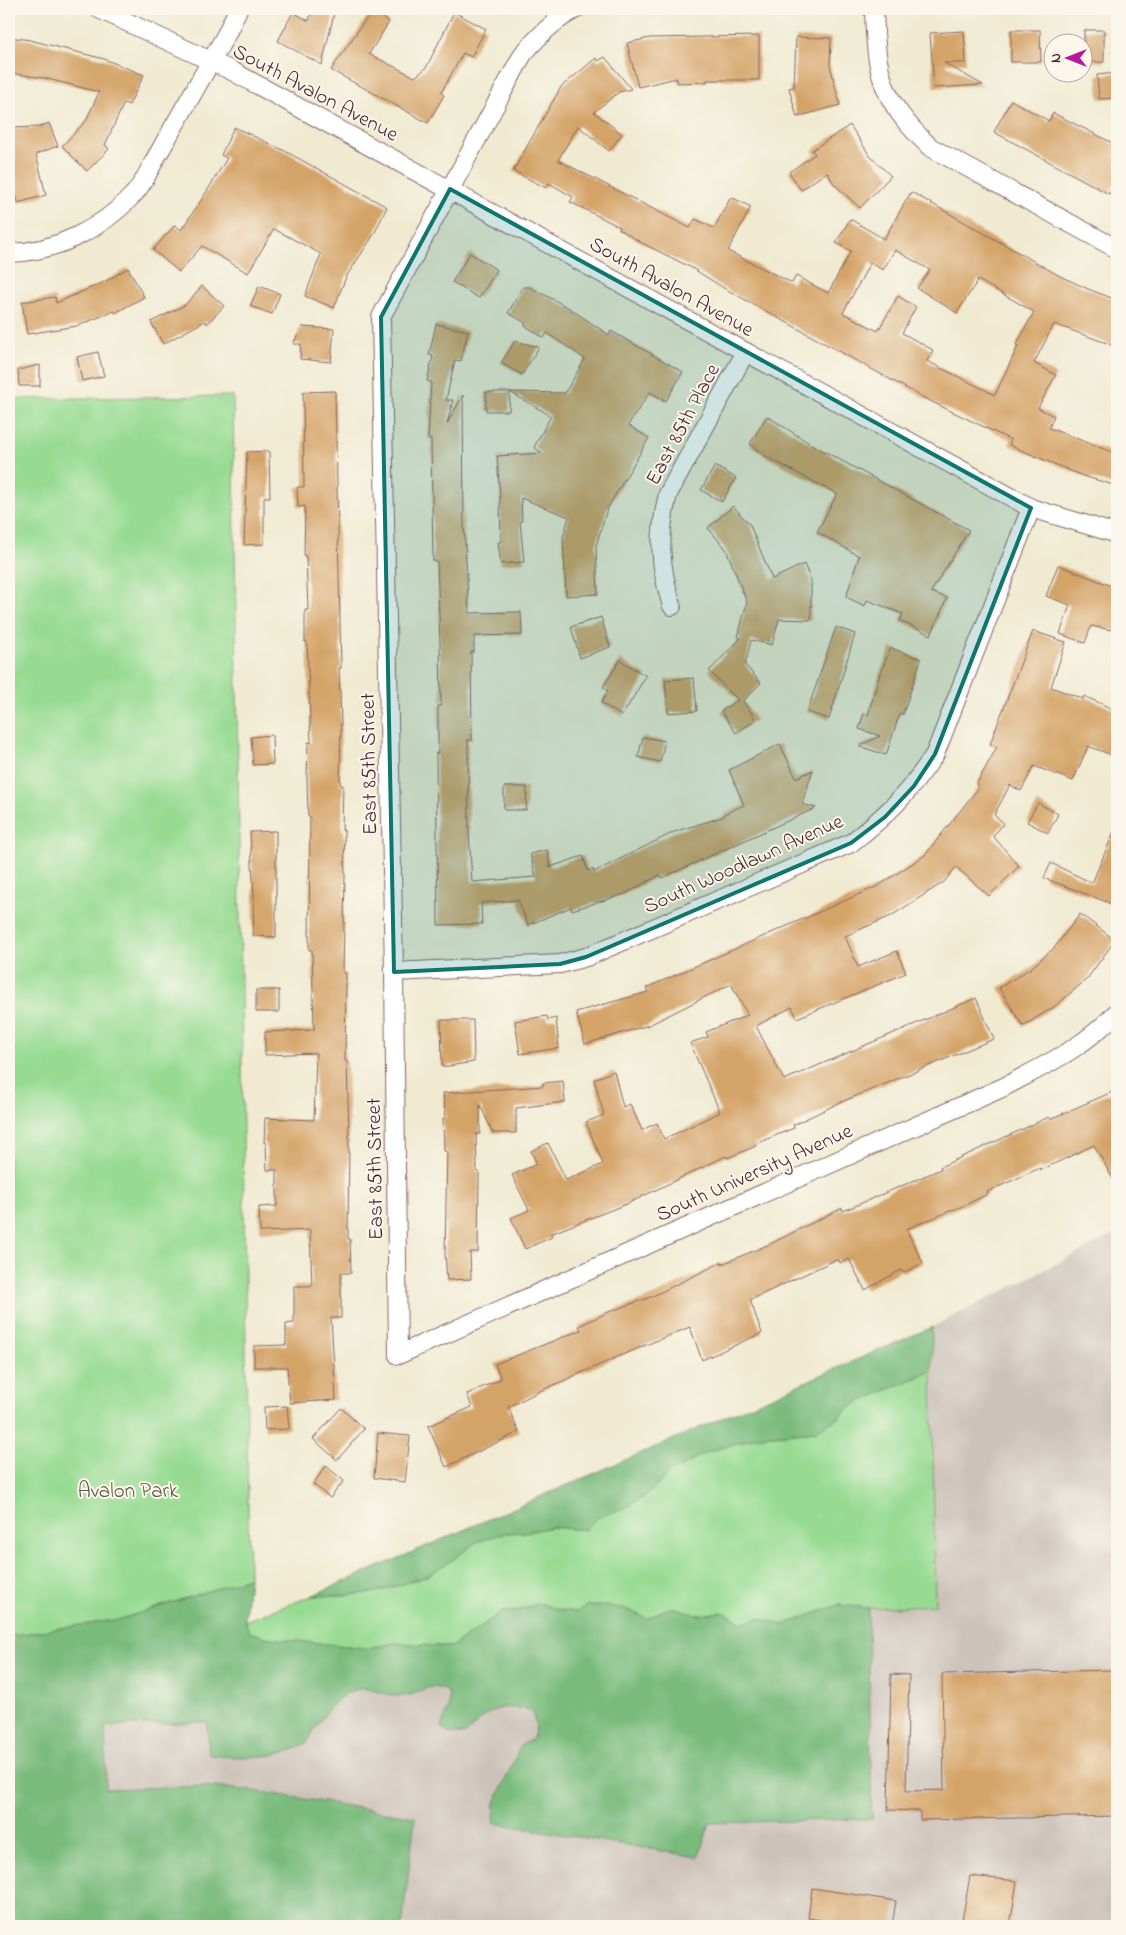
<svg xmlns="http://www.w3.org/2000/svg" width="1126" height="1935" font-family="'Indie Flower',sans-serif">
	<rect width="100%" height="100%" fill="#fbf7ec"/>
	<filter id="ink" filterUnits="userSpaceOnUse"><feTurbulence type="fractalNoise" baseFrequency=".02" numOctaves="2"/><feDisplacementMap in="SourceGraphic" scale="10" xChannelSelector="R" yChannelSelector="G"/><feConvolveMatrix kernelMatrix="1 2 1 2 8 2 1 2 1" color-interpolation-filters="sRGB"/></filter>
	<filter id="wash" filterUnits="userSpaceOnUse"><feTurbulence type="fractalNoise" baseFrequency=".0096" numOctaves="4" result="noise"/><feDisplacementMap in="SourceGraphic" scale="20" xChannelSelector="R" yChannelSelector="G"/><feGaussianBlur stdDeviation="1.12" result="paint"/><feColorMatrix in="noise" values="0 0 0 0 0 0 0 0 0 0 0 0 0 0 0 0 0 1.4 0 .05"/><feComposite in="paint" operator="in"/></filter>
	<g filter="url(#wash)">
		<rect width="100%" height="100%" fill="#f0ead1"/>
		<path fill="#ccc2b9" d="M1117,1233V1926H402L415,1817L255,1791L204,1786L106,1790L105,1726L324,1715L336,1701L353,1690L367,1688L389,1695H409L425,1687H439L449,1693V1706L441,1727L480,1720L494,1710L509,1706L531,1710L536,1725L533,1739L521,1745L495,1803L710,1823L871,1819L868,1608L935,1604L932,1327Z"/>
		<path fill="#97db93" stroke="#707d5f" d="M233,396L249,1578L121,1619L9,1636V399Z
			M932,1371L935,1605L868,1608L838,1605L783,1625L759,1618L741,1623C720,1606 721,1614 698,1615C692,1615 685,1610 680,1609C668,1605 657,1614 647,1619L629,1610L587,1606L576,1612L556,1609L540,1603L515,1612H502L451,1647L396,1643L366,1648L269,1638L249,1632L245,1621L311,1596L349,1595L381,1591L427,1576L454,1559L476,1542L505,1533L526,1532L553,1527L585,1530L597,1518L631,1505L654,1489L669,1473L707,1452L761,1436L816,1431L835,1420L854,1404Z"/>
		<path fill="#79bb7d" stroke="#626d54" d="M932,1327V1371L854,1404L835,1420L816,1431L761,1436L707,1452L669,1473L654,1489L631,1505L597,1518L585,1530L553,1527L526,1532L505,1533L476,1542L454,1559L427,1576L381,1591L349,1595L311,1596Z
			M249,1578L245,1621L249,1632L269,1638L366,1648L396,1643L451,1647L502,1612H515L540,1603L556,1609L576,1612L587,1606H609L629,1610L647,1619C657,1614 668,1605 680,1609C685,1610 692,1615 698,1615C722,1614 719,1606 741,1623L759,1618L783,1625L838,1605L868,1608L872,1819L710,1823L698,1857L494,1823L495,1803L521,1745L533,1739L536,1725L531,1710C496,1703 490,1710 466,1734H449L441,1727L449,1706V1693C430,1681 427,1690 410,1695C391,1701 372,1684 354,1690C336,1696 324,1715 314,1730C312,1734 309,1740 306,1743C282,1760 236,1758 209,1755L207,1722L105,1726L106,1789L204,1786L255,1791L415,1817L402,1926H9V1636L121,1619Z"/>
		<g id="blocks">
			<path fill="#d4a368" fill-rule="evenodd" d="M312,9H335L322,65L278,41L293,12L309,21Z
				M372,10L389,22L369,54L415,77L426,68L454,12L486,29L471,57L463,53L441,93L444,95L428,123L331,70Z
				M1011,30H1040L1041,62H1011Z
				M1084,30H1104V62H1084Z
				M964,31L966,63H944L983,85L934,88L930,33Z
				M759,36V80H707V82L677,83V78L638,87L627,43L650,38Z
				M9,37L30,40L104,59L144,75L129,105L124,103L105,145L109,149L87,171L62,146L86,121L99,92L44,78L9,73Z
				M796,37L831,38L830,65L840,105L797,117L789,88L794,87Z
				M605,57L631,89L619,92L594,112L622,134L609,151L578,126L558,160L690,228L695,219L714,228L731,197L751,207L728,251L792,283L796,276L828,293L851,251L836,243L850,219L884,239L911,192L1060,276L1088,289L1117,300V328L1112,345L1054,324L1034,363L1056,375L1038,408L1054,416L1049,428L1117,454V486L1083,476L1009,445L1011,440L926,399L722,287L692,268L640,242L619,229L620,227L570,202L573,197L549,183L546,188L513,171L561,87L596,58L598,61ZM895,250L930,270L917,288L957,313L978,280L1034,312L1016,345L1018,346L995,395L927,361L933,350L902,333L916,307L898,296L878,331L843,313L870,263L883,270Z
				M1117,73V98L1099,99L1097,75Z
				M1011,100L1049,121L1053,113L1117,145V179L1109,194L994,132Z
				M49,123L58,146L36,154L46,195L18,203L9,169V128L39,127Z
				M850,125L870,156L891,176L860,208L834,184L827,172L801,190L789,172L815,154L812,150Z
				M234,127L283,150L387,207L373,236L346,277L334,308L305,296L321,254L274,229L248,273L202,246L179,272L153,250L175,225L181,230L206,193L227,158L221,155Z
				M470,253L497,270L479,298L452,282Z
				M128,268L144,297L115,313L114,311L77,326L27,334L22,302L55,297L56,303L102,283Z
				M202,286L224,306L207,324L205,321L163,344L151,322L185,305Z
				M259,286L280,294L272,314L250,306Z
				M523,287H530L569,308L609,335L611,331L683,372L666,401L650,392L628,425L649,438L607,509L596,546L598,594L566,596L563,537L569,517L521,498L522,521H520L524,562L501,564L498,542H501L500,498L497,456L542,453L534,447L551,416L510,392L565,393L585,359L547,333L544,338L524,325L526,323L508,313Z
				M436,324L468,331L461,361L455,360L446,400H453L447,424L463,395L464,527L469,613L521,612L522,635L474,636V652H471L472,740H468L469,833L472,882L536,877L530,854L547,850L550,867L583,856L588,871L593,869L594,872L674,832L725,816L724,814L744,805L729,770L780,744L796,778L813,770L802,804L816,808L662,878L660,875L625,894L572,910L571,907L528,925L518,900L481,903L482,924L438,925L436,753H438V706H441L440,643L437,561H433L431,440L428,439L431,382L427,381L433,356L429,355Z
				M302,327L334,329L331,362L300,359L301,344H293Z
				M515,341L539,347L522,375L501,363Z
				M98,352L104,376L82,381L77,357Z
				M40,365V386H19L18,370Z
				M335,391L341,668H339L341,722L340,785H343L342,830H344L345,874L343,973H346L345,1061H347L349,1137L348,1239H350L351,1273H341V1318H331L336,1400L290,1403L287,1367H254V1346L286,1345V1324L294,1323V1286H312L310,1230L260,1232L259,1207L277,1206V1170H267L266,1143H264L265,1118L314,1120L316,1053L265,1055V1032L314,1030L312,950H309L310,816H308L307,778L308,742L311,743L307,642H305V610H308L306,556H304L305,506L298,507L297,487H304L303,392Z
				M486,392H510L509,411H486Z
				M767,416L809,443L969,530L931,592L947,598L931,635L900,621L903,614L867,600L865,606L846,597L859,556L817,532L837,494L765,456L750,444Z
				M269,451L270,497H264V544L244,545L247,452Z
				M715,466L736,478L722,502L701,490Z
				M733,506L750,525L772,579L804,564L811,581V620L779,619L772,645L751,640L745,665L761,683L743,701L756,720L736,733L721,711L738,700L709,671L741,638L738,637L747,602L726,549L708,528Z
				M1058,565L1117,588V631L1091,626L1085,643L1060,634L1070,605L1046,596Z
				M601,617L610,647L580,658L571,627Z
				M836,627L855,634L829,719L807,712Z
				M1033,631L1066,642L1051,687L1083,699L1084,696L1117,711V757L1088,746L1073,781L1034,766L1021,791L1010,785L994,815L1004,823L993,836L1019,866L989,896L956,867L944,882L891,916L845,936L858,967L897,951L906,973L797,1018L792,1007L756,1026L784,1080L976,998L994,1039L839,1103L793,1125L794,1128L755,1144L756,1146L727,1158L726,1156L629,1203L550,1234L552,1237L525,1249L511,1218L529,1210L512,1175L537,1164L531,1151L548,1143L566,1180L603,1164L586,1122L604,1115L594,1079L614,1071L623,1107L630,1104L642,1130L657,1123L664,1139L720,1112L690,1043L708,1037L706,1032L748,1015L731,984L649,1025L585,1044L576,1012L648,992L646,988L878,886L925,855L979,787L976,785L997,747L990,744Z
				M891,648L921,659L903,714L900,713L886,755L859,746L880,736L859,729L864,713L868,715L880,673Z
				M620,660L646,676L622,716L601,703L608,691L603,687Z
				M694,678L697,711L668,713L665,680Z
				M272,735L273,764L253,765L251,737Z
				M643,737L665,741L660,762L638,757Z
				M504,787H527L526,810H504Z
				M1038,803L1058,814L1048,833L1027,822Z
				M1116,827L1117,906L1044,878L1051,863L1092,883Z
				M276,831V937L253,936L254,896L250,832Z
				M1080,914L1115,940L1087,979L1054,1007L1023,1026L999,988L1031,968L1054,948Z
				M256,990H279V1012H256Z
				M547,1016L548,1020L556,1018L559,1048L520,1054L515,1021Z
				M441,1020H473L474,1062L442,1067Z
				M563,1081L565,1102L516,1108V1133H493L480,1105V1134H476L477,1172H479L478,1252H470L471,1279L447,1280L445,1253L447,1151H444L443,1118H446L443,1093L543,1086V1083Z
				M1117,1090V1186L1094,1145L1041,1170L1040,1168L987,1192L988,1194L965,1205L906,1229L923,1263L903,1273L901,1270L865,1290L849,1259L840,1263L839,1260L833,1261L750,1300L762,1333L702,1360L690,1327L629,1352L540,1391L508,1407L519,1432L446,1467L428,1426L472,1407L467,1394L501,1379L495,1364L581,1330L579,1326L611,1311L651,1297L722,1262V1264L770,1244L842,1208L843,1211L941,1169L940,1167L1049,1117L1050,1119Z
				M287,1406L289,1429L265,1430L264,1407Z
				M341,1408L364,1429L337,1460L313,1439Z
				M378,1433L410,1436L405,1482L374,1478Z
				M326,1466L344,1481L330,1498L313,1484Z
				M1117,1670V1816L920,1820V1811L888,1810L891,1674L909,1675L906,1791L944,1790L942,1674Z
				M970,1876L1017,1881L1010,1926H961Z
				M812,1888L896,1901L892,1926H832L833,1922L808,1918Z"/>
		</g>
	</g>
	<g filter="url(#ink)">
		<use href="#blocks" fill-opacity="0" stroke="#846665" stroke-width="1"/>
		<g fill="none" stroke-linecap="round" stroke-linejoin="round">
			<g stroke="#846665" stroke-width="20">
				<path id="minor" d="M99,9L232,71L1031,508L1117,534
					M576,9C554,20 539,36 523,54L381,317L394,972L398,1355L1004,1087C1045,1065 1085,1047 1117,1012
					M874,9C876,75 881,100 930,147L1117,249
					M9,253C56,252 101,229 133,195C145,183 152,163 161,149C183,110 205,72 227,33L238,9
					M672,606C659,565 658,536 668,494L745,353
					M394,972L560,964L586,957L851,843C888,814 909,793 935,754L1031,508"/>
			</g>
			<use href="#minor" stroke="#fff" stroke-width="18"/>
		</g>
	</g>
	<path fill="#0f766e" fill-opacity="0.2" stroke="#0f766e" stroke-width="4" stroke-linejoin="round" d="M450,189L1031,508L935,754L914,786L885,817L851,843L586,957L560,964L394,972L381,317Z"/>
	<g text-anchor="middle" stroke-width="4" stroke-linejoin="round" paint-order="stroke">
		<g font-size="21" fill="#4a1f2b" stroke="#fbf7ec">
			<text transform="translate(316 92) rotate(28)" y="7">South Avalon Avenue</text>
			<text transform="translate(672 286) rotate(29)" y="7">South Avalon Avenue</text>
			<text transform="translate(682 424) rotate(-62)" y="7">East 85th Place</text>
			<text transform="translate(368 764) rotate(-91)" y="7">East 85th Street</text>
			<text transform="translate(743 863) rotate(-24)" y="7">South Woodlawn Avenue</text>
			<text transform="translate(374 1169) rotate(-91)" y="7">East 85th Street</text>
			<text transform="translate(754 1172) rotate(-24)" y="7">South University Avenue</text>
		</g>
		<g font-size="21" fill="#61574a" stroke="#fbf7ec">
			<text x="128" y="1497">Avalon Park</text>
		</g>
	</g>
	<rect width="1126" height="1935" fill="none" stroke="#fbf7ec" stroke-width="30"/>
	<g transform="translate(1068 58) rotate(270)"><circle r="24" fill="#fbf7ec" stroke="#b4a19f"/>
	<path d="M0-4L9 19L0 12L-9 19Z" fill="#b5179e"/>
	<text y="-8" font-size="14" font-weight="bold" text-anchor="middle" fill="#4a1f2b">N</text>
	</g>
</svg>
